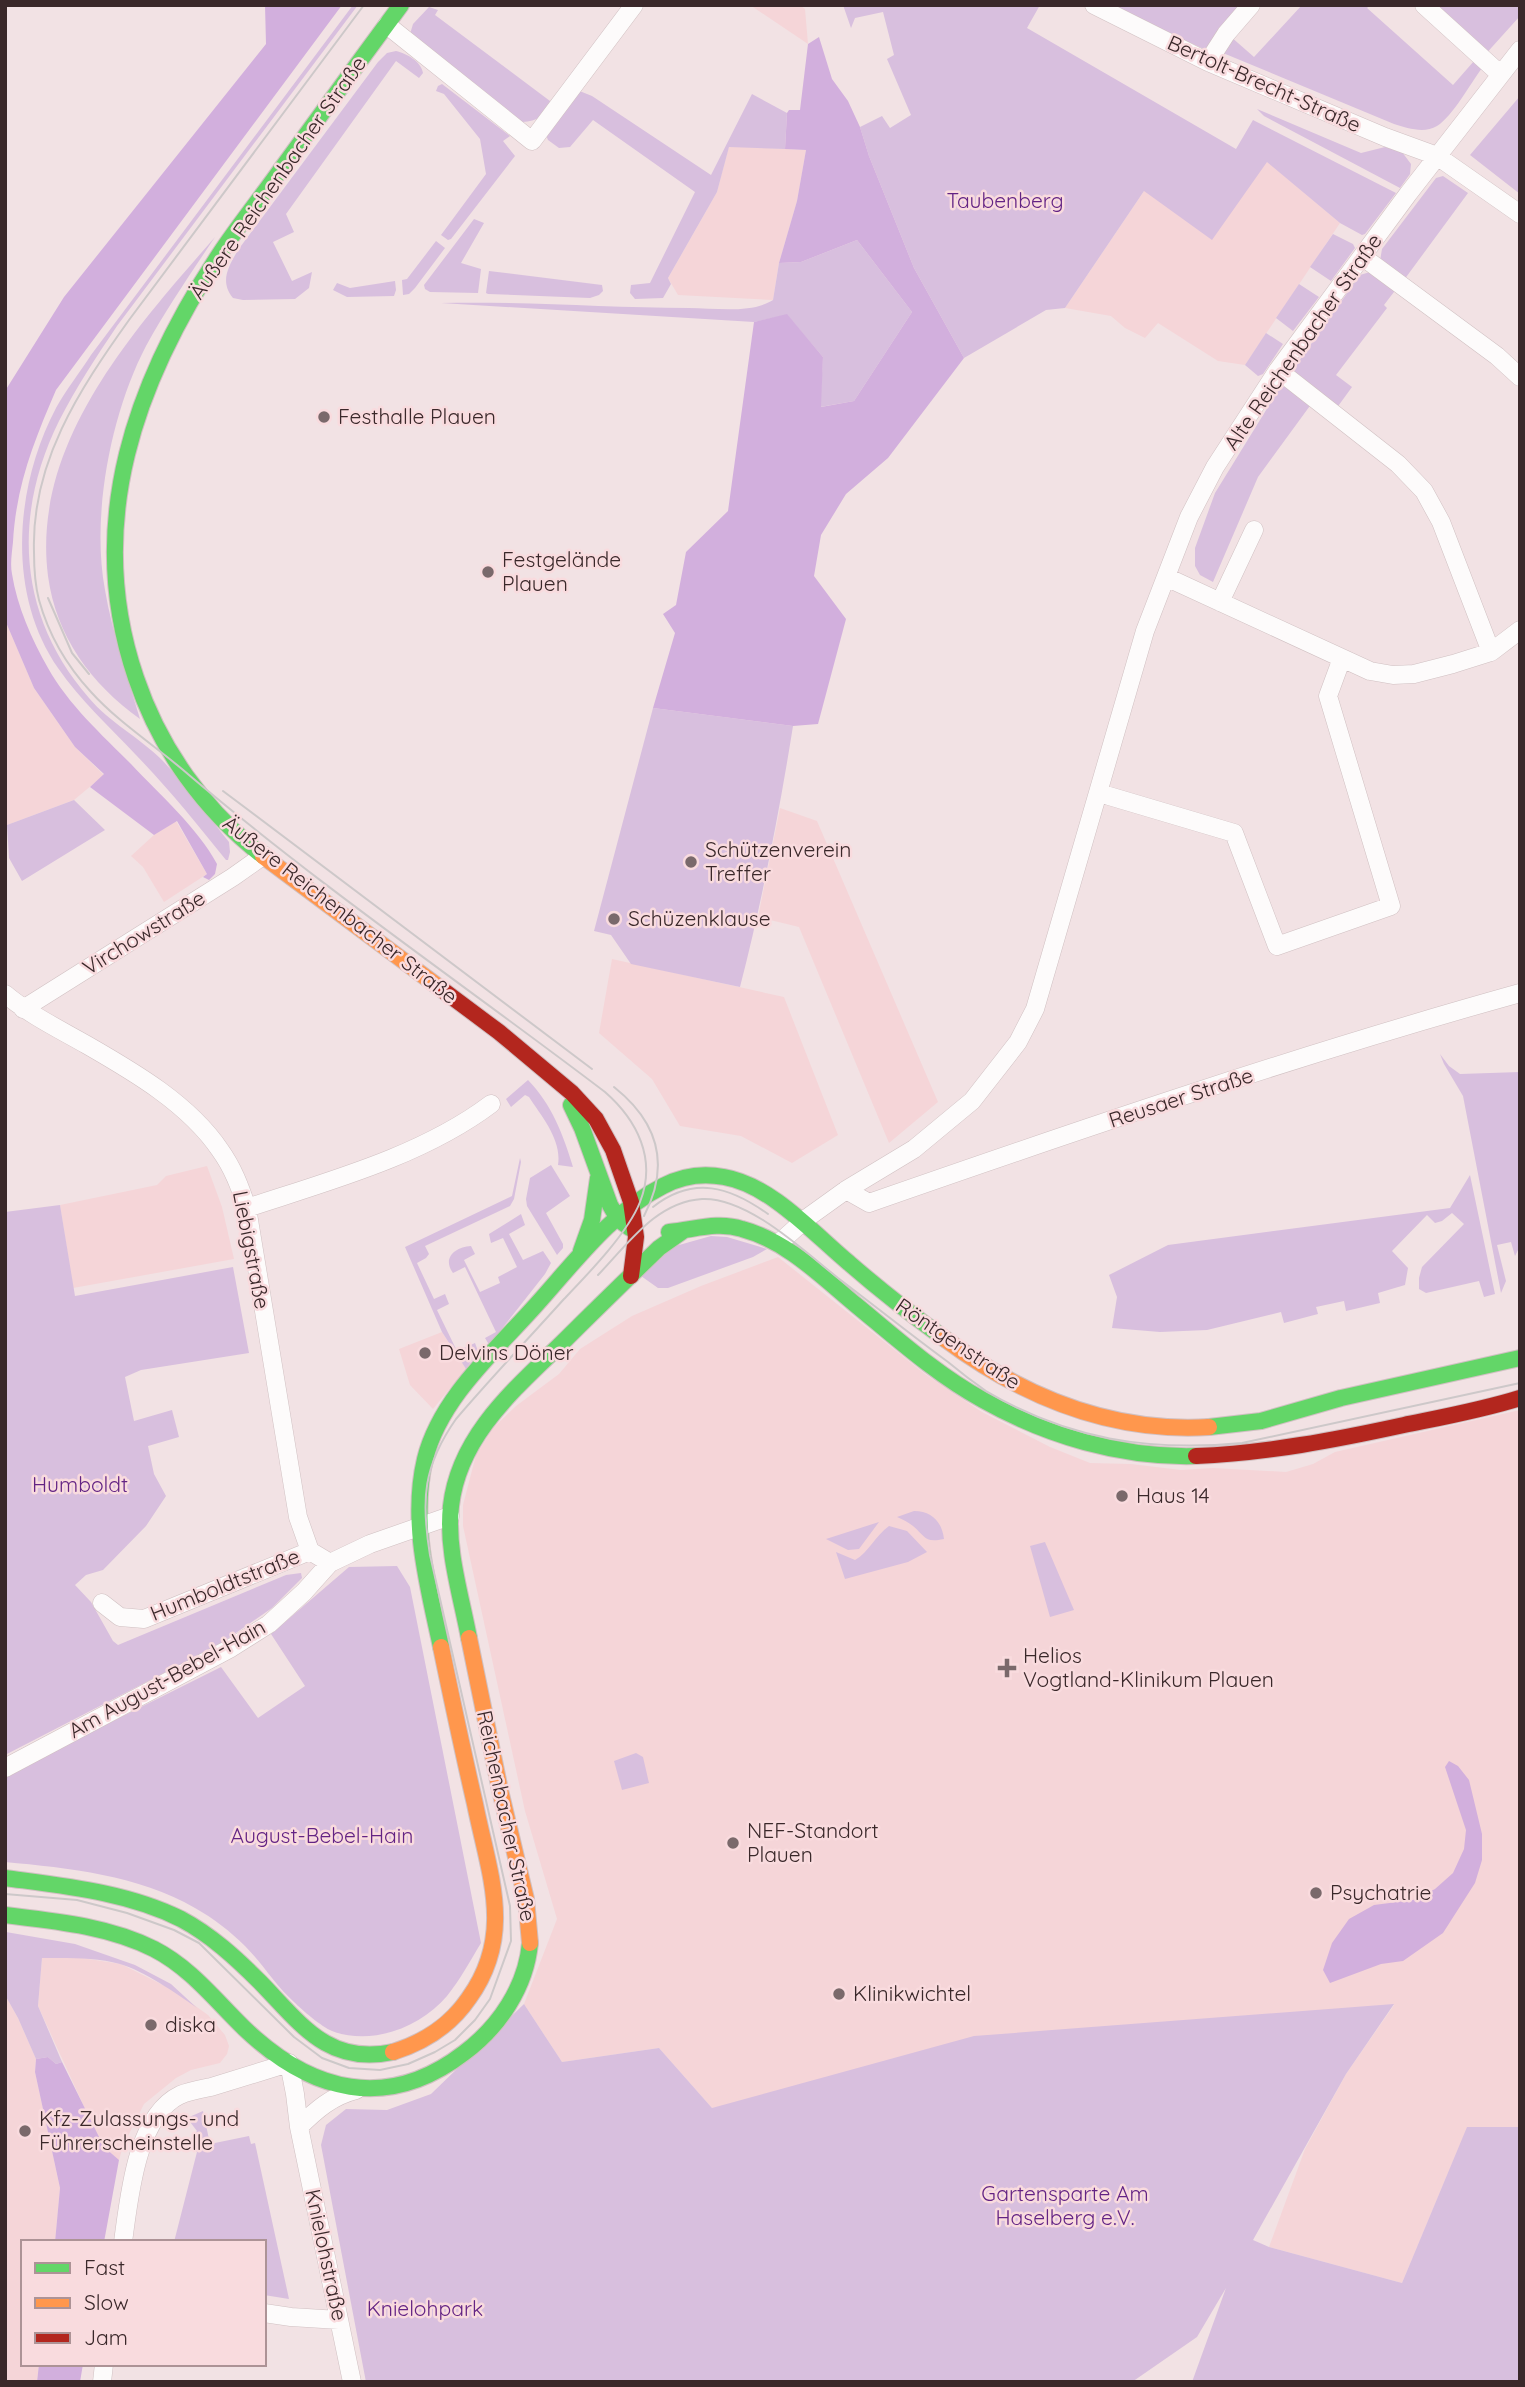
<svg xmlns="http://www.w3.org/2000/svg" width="1525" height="2387" font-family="Quicksand,sans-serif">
	<rect width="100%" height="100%" fill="#f2e2e4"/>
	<path fill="#f5d5d8" d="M750,5H800L805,9L808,44Z
		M729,146L806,150L797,201L779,263L773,300L678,295L668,278L717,192Z
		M1267,161L1340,223L1245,365L1218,361L1158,323L1145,338L1125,328L1111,316L1065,308L1144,191Z
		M5,620L34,688L75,747L104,775L74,800L7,825Z
		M780,808L817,821L938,1102L889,1143L799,927L758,917Z
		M176,821L207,874L164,902L143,867L131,856L154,835Z
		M612,959L784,997L838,1135L792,1163L741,1136L680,1126L652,1079L599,1033Z
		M207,1166L222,1207L234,1259L73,1288L60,1205L157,1185L166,1176Z
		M778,1257L925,1374L982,1412L1050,1447L1090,1463L1131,1464L1181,1470L1213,1468L1286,1472L1313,1464L1335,1452L1520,1410V2127L1467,2128L1402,2283L1269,2247L1305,2149L1346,2074L1394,2005L712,2108L659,2048L562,2062L524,2004L557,1919L525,1811L463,1526V1505L476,1455L493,1428L516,1406L559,1374L580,1349L632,1316L701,1286Z
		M442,1332L466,1369L433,1409L410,1385L399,1349Z
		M42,1958H82L121,1964L173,1990L208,2015L225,2035L229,2046L227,2054L220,2063L191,2070L176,2078L144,2104L123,2146L119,2160L104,2147L92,2124L38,2006Z
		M5,1995L18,2018L36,2059L35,2072L60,2188L55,2242H23V2364H39L37,2382H5Z"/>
	<path fill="#d8bfde" d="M353,5H358L117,326C96,357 76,388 59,421C12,516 18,617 89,698C110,723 139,737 162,760C186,785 207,815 229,842L230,852L228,860H226C197,824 168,788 136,755C109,726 80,700 58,668C6,593 15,486 56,408C66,390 80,372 91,355Z
		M843,5H1040L1027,28L1236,149L1253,120L1396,193L1365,234L1362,235L1340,223L1267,162L1212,240L1144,191L1065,308L1046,310L964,358L914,268L869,156L860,127L882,116L890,128L911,115L887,59L894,55L883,12L855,18L851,28Z
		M1107,5H1243L1206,50Z
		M1302,5H1370L1367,8L1453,85L1474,61L1482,68C1470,84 1453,116 1437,126C1424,134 1407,128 1394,124L1223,53L1230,36L1254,57Z
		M1429,5H1520V16L1483,57Z
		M429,7L438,10L435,15L554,104C544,116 538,121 522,122L410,34L413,24Z
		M396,51C407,54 421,61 423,73L419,78L396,61L286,214L294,232L273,242L292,281L312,272L309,288L295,299L243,300L233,298C219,281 229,266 238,250L378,62L387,53Z
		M442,84L510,136L503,141L515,156L451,239L448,240L441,235L486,174L480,139L444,94L436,91L438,86Z
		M577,90L592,96L711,175L752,94L787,113L785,149L729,147L717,192L668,278L671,284L663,298L635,299L630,293L631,285L650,283L695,192L593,120L570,147L559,148L548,140L546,135Z
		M1520,96V194L1470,155Z
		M1257,109L1361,153L1385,147L1402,152L1411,164L1410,174L1400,188L1264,116Z
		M1443,176L1468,193L1404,280L1380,261L1382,249L1436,178Z
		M474,219L484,223L461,263L481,269L478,293L430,292L425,289L424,285Z
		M1333,234L1353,244L1355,248L1331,281L1310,267Z
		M215,237C191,273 167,308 146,346C111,413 91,515 105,590C112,632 128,678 140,719C91,684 56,636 48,576C31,443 134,330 215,237Z
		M857,240L912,312L854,401L820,407L823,357L787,315L754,322L441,303C524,301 606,308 689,308C715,308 751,314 773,300L779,263L801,262Z
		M436,241L445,248L415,288L409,294L403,295L402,280L407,279Z
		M489,271L602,285L603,291L599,295L590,298L488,294L486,293Z
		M1370,272L1397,288L1384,305L1387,308L1336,375L1352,387L1336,409L1295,375L1294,368L1360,275Z
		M395,281L396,290L394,296L347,297L333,290L337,283L350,288Z
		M1299,284L1319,297L1293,331L1276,318Z
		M1266,333L1283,344L1263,374L1258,376L1245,365Z
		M1286,386L1312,403L1258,477L1213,582L1200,575L1195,566V548L1215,493L1279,389Z
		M653,708L793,726C779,814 762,901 740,987L631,964L611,935L594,931Z
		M74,800L105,830L22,881L9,858L7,825Z
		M1440,1054L1449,1066L1460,1074L1520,1072V1246L1515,1256L1511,1242L1497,1245L1506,1281L1501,1293L1463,1096L1444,1064Z
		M528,1080C552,1105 563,1134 573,1167L558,1165C562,1140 542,1117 529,1097L525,1095L511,1107L506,1099Z
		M520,1158L521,1162L514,1199L510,1206L425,1246L429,1254L426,1258L417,1263L434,1299L445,1294L449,1304L437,1310L457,1351L475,1343L478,1351L466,1369L442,1332L405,1247L512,1196Z
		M551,1165L570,1196L546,1213L563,1244V1248L557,1255L527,1206L526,1199L530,1178Z
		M1470,1175L1495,1294L1484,1297L1479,1281L1426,1293L1419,1289V1278L1422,1267L1464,1224L1452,1213L1442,1221L1435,1223L1427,1215L1392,1251L1408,1268L1405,1285L1378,1293L1380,1303L1346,1311L1344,1301L1316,1307L1318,1314L1284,1323L1281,1312L1207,1330L1160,1332L1112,1328L1117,1297L1109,1275L1168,1245L1450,1208Z
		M60,1205L75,1296L233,1267L249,1353L141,1370L125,1377L134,1421L172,1410L179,1437L148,1446L154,1474L166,1496L146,1526L103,1570L86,1575L75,1585L91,1602L113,1641L118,1645L286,1575L301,1573L302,1578L272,1608L220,1644L5,1755V1212Z
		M521,1214L525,1225L509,1234L523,1260L543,1251L551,1263L545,1274L490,1344L488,1343L485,1338L496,1332L465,1267L453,1273C442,1258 455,1247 471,1246L475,1254L464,1260L480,1292L500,1283L498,1277L517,1267L503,1238L491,1243L489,1234Z
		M711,1236L727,1237L767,1249L753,1257L668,1288H658L641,1276L672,1247Z
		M914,1511C932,1511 942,1522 944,1539C924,1543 926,1537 913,1526C908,1522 902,1519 897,1517Z
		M879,1522L859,1549L848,1550L826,1539Z
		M889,1526L907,1531L927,1552L908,1562L845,1579L836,1552L855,1560C869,1552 875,1536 889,1526Z
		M1045,1542L1074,1610L1050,1617L1030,1546Z
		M397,1566L410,1587L481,1943C470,1961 460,1980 447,1996C420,2028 371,2046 332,2031C322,2027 302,2010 294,2002C276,1986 262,1963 245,1946C230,1931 213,1918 195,1908C138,1875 69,1868 5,1862V1775L221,1667L258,1718L305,1686L271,1634L349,1567Z
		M636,1753L643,1757L649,1783L622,1790L614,1761Z
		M6,1932L75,1944L135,1965L171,1984L197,2008C176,1993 144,1971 120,1964C95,1957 68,1958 42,1958L38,2006L62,2062L56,2064L48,2057L36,2059L18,2018L5,1995Z
		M524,2004L562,2062L659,2048L712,2108L974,2036L1394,2004L1346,2074L1253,2240L1269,2247L1402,2283L1467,2127H1520V2382H1192L1226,2288L1197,2337L1132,2382H366L321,2145L326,2125L346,2109L387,2110L431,2094Z
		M203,2111L210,2144L249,2136L251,2144L255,2143L289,2299L264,2295V2242H174L197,2152L184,2147L197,2131L187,2118Z"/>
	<path fill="#d2afdd" d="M265,5H342L56,390C34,441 16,486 13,542C12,552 10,564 12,574C17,606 32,640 48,668C68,704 102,735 131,764C159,794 198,828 217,864L215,874L209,880L203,877L207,874L177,821L154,835L90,787L104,774L75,747L34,688L5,620V391L64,297L266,44Z
		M819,37L832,79L848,101L860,127L869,156L914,268L964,358L888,458L846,494L821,535L814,576L846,619L818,724L793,726L653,708L675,633L663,614L676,605L686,552L728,511L754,322L787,314L823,357L821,407L854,401L912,312L857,240L801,262L779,263L797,201L806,150L785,149L787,113L789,110H800L808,44Z
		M1449,1761L1458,1766L1469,1780L1482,1834V1860L1475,1883L1443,1933L1403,1961L1381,1964L1330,1983L1323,1970L1332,1943L1349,1919L1374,1905L1413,1900L1435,1889L1453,1873L1464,1849L1466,1830L1445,1767Z
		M48,2057L56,2064L62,2062L104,2147L119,2160L104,2242H55L60,2188L35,2072L36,2059Z
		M39,2364H83L80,2382H37Z"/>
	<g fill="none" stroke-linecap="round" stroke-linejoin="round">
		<g stroke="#d0c0c2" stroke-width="19">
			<path id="street" d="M1094,5L1208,62L1385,137L1437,156L1520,214
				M1424,5L1500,74
				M387,25L532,141L634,5
				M1208,62L1226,34L1251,5
				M1363,257L1497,356L1520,377
				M1278,370L1398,464L1424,491L1441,522L1491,652
				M1166,577L1370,671L1393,675L1414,674L1453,664L1491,652L1520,630
				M1220,602L1254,530
				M1099,793L1234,833L1277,946L1391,906L1328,696L1342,658
				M5,994C30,1015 59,1029 87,1045C134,1072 189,1104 220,1150C233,1168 240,1187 247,1208L298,1517L310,1551L330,1563
				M23,1009L233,877L264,855
				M846,1190L869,1203C1084,1128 1301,1054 1520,993
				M247,1208C329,1181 422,1156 491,1104
				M779,1243L807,1218L846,1190L914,1149L972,1101L1018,1042L1035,1009L1145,631L1189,517L1215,467L1278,370L1408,194L1520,50
				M102,1603L120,1617L144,1619L310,1551
				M5,1768L231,1648L269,1624L304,1592L330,1563L370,1544L450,1516
				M299,2127C316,2110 332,2096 356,2090
				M123,2242C129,2199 136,2116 180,2095C189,2091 201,2089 211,2087C237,2079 263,2071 289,2063L295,2094L299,2127L352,2382
				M264,2313L291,2317L339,2320
				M102,2382L104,2364"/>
		</g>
		<g stroke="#d0c0c2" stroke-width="18">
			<path id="fast" d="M263,856C204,810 160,749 136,678C83,523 136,379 223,249C242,221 263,195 282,168C322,113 361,59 401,5
				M571,1105L582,1128L610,1205L618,1219L630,1228
				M669,1232C694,1230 717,1221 742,1229C787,1241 821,1276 856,1305C896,1338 937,1375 983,1400C1047,1436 1121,1458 1196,1456
				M581,1251L592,1220L598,1178
				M1209,1427L1261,1421L1341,1398L1520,1358
				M469,1638C461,1595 446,1549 451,1506C459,1435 516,1388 563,1342C595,1310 627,1279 659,1248L683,1231
				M441,1647C428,1586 410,1522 425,1459C440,1398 496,1350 536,1305C574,1263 611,1212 663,1186C682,1176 703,1173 724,1177C771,1185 814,1234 849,1263C880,1290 912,1315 945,1339
				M5,1878C64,1886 127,1892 181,1919C211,1935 236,1958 260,1982C300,2023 328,2066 393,2052
				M5,1915C55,1921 108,1926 154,1949C191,1968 216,2001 245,2029C311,2092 387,2112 464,2053C499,2027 526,1987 530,1943"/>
		</g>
		<g stroke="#d0c0c2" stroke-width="18">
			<path id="slow" d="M263,856L444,991
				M945,1339C1023,1397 1110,1433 1209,1427
				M469,1638L500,1790L526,1899L530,1943
				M393,2052C425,2042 450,2026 469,1998C515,1934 489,1874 475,1804C463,1752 452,1700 441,1647"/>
		</g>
		<g stroke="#d0c0c2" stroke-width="18">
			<path id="jam" d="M444,991L499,1032L572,1093L596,1119L613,1150L631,1202L636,1237L631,1276
				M1196,1456C1267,1453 1335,1440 1404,1425C1443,1417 1482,1410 1520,1398"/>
		</g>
		<use href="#street" stroke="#fdfbfb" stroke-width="18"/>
		<use href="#fast" stroke="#63d668" stroke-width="16"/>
		<use href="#slow" stroke="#ff974d" stroke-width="16"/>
		<use href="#jam" stroke="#b3261e" stroke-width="16"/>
		<path stroke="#cdc8c9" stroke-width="2" d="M48,598L72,653L89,674
			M223,791L592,1069
			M614,1087C658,1122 671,1164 644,1216
			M653,1207C694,1175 730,1187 768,1214
			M598,1275C628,1244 656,1202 702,1199C748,1197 804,1251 838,1278C875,1306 911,1335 948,1362C960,1372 973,1382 986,1391C1067,1439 1149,1452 1242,1443L1520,1383
			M5,1894L77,1900L127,1913L174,1930L199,1943L294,2037L322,2058L349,2068L380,2070L408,2064L435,2052L455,2040L475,2020L490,1999L511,1941L510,1906L430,1555C421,1500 423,1466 456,1419C491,1378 528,1339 564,1299C587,1275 628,1233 640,1202C657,1159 637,1120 605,1092C467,987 322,888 189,775C157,747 119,723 91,692C66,665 49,636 39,600C35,585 34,568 34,552C31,463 79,390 129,320L364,5"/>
	</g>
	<g fill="#7a696b" stroke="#f9dbde" stroke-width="2.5">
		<circle cx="324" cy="417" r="7"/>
		<circle cx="488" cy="572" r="7"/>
		<circle cx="691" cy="862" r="7"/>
		<circle cx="614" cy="919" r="7"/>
		<circle cx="425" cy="1353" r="7"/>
		<circle cx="1122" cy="1496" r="7"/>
		<path d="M1003.5 1657.5h7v7h7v7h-7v7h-7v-7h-7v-7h7z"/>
		<circle cx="733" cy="1843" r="7"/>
		<circle cx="1316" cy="1893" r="7"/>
		<circle cx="839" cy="1994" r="7"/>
		<circle cx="151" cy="2025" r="7"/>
		<circle cx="25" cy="2131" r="7"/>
	</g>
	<g text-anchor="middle" stroke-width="5" stroke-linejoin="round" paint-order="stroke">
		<g font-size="21" fill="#3a282a" stroke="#f9dbde">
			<text transform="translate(1264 84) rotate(24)" y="7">Bertolt-Brecht-Straße</text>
			<text transform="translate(278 178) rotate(-55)" y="7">Äußere Reichenbacher Straße</text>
			<text transform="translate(1303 342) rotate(-55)" y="7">Alte Reichenbacher Straße</text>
			<text transform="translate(340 910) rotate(38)" y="7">Äußere Reichenbacher Straße</text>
			<text transform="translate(144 933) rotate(-32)" y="7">Virchowstraße</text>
			<text transform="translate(1181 1098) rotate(-18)" y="7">Reusaer Straße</text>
			<text transform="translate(251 1250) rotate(79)" y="7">Liebigstraße</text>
			<text transform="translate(958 1344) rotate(34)" y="7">Röntgenstraße</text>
			<text transform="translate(225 1585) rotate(-22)" y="7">Humboldtstraße</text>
			<text transform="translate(167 1679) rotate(-29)" y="7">Am August-Bebel-Hain</text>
			<text transform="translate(506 1816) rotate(78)" y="7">Reichenbacher Straße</text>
			<text transform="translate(326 2255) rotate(78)" y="7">Knielohstraße</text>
		</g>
		<g font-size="21" fill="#632384" stroke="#f9dbde">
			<text x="1005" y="208">Taubenberg</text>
			<text x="80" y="1492">Humboldt</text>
			<text x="322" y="1843">August-Bebel-Hain</text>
			<text x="1065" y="2201">Gartensparte Am<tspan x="1065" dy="24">Haselberg e.V.</tspan></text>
			<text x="425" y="2316">Knielohpark</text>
		</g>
		<g font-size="21" fill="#3a282a" stroke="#f9dbde" text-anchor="start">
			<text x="338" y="424">Festhalle Plauen</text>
			<text x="502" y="567">Festgelände<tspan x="502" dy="24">Plauen</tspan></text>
			<text x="705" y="857">Schützenverein<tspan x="705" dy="24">Treffer</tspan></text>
			<text x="628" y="926">Schüzenklause</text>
			<text x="439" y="1360">Delvins Döner</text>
			<text x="1136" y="1503">Haus 14</text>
			<text x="1023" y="1663">Helios<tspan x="1023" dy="24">Vogtland-Klinikum Plauen</tspan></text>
			<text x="747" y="1838">NEF-Standort<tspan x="747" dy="24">Plauen</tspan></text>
			<text x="1330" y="1900">Psychatrie</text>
			<text x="853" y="2001">Klinikwichtel</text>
			<text x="165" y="2032">diska</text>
			<text x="39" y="2126">Kfz-Zulassungs- und<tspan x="39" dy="24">Führerscheinstelle</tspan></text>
		</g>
	</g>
	<rect width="1525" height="2387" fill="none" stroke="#3a282a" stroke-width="14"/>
	<rect x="21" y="2240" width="245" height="126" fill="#f9dbde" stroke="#ad9396" stroke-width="2"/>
	<rect x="35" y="2263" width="35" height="10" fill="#63d668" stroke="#ad9396" stroke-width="2"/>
	<text x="84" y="2275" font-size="21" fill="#3a282a">Fast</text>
	<rect x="35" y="2298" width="35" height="10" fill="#ff974d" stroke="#ad9396" stroke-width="2"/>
	<text x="84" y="2310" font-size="21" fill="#3a282a">Slow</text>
	<rect x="35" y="2333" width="35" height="10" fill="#b3261e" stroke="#ad9396" stroke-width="2"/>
	<text x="84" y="2345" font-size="21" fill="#3a282a">Jam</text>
</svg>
